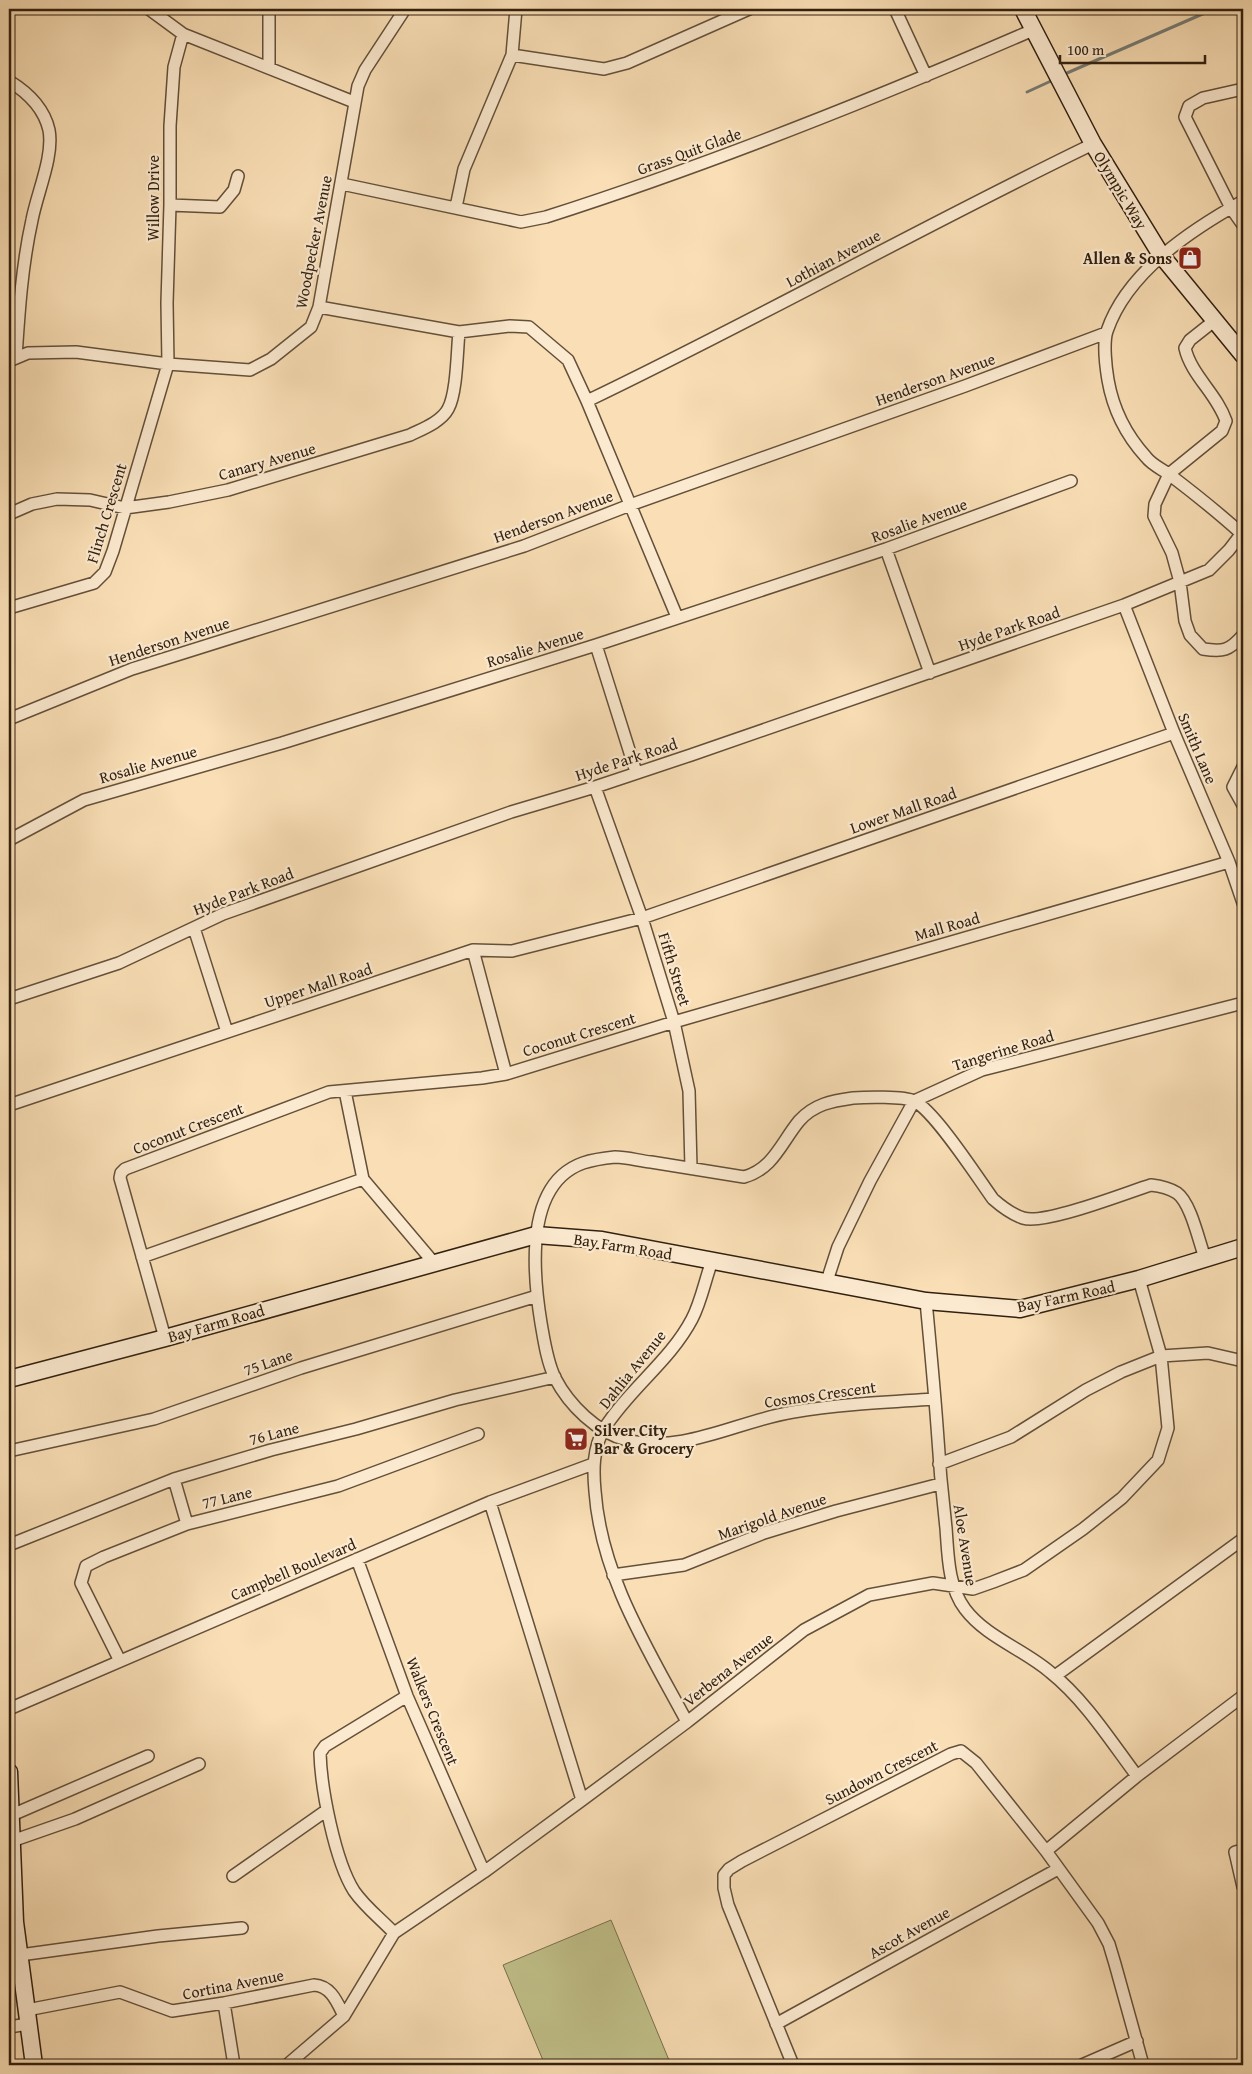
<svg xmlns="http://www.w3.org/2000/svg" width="1252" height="2074" font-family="'Gentium Book Plus',serif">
	<rect width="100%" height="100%" fill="#fadfb6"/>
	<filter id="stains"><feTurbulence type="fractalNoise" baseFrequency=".004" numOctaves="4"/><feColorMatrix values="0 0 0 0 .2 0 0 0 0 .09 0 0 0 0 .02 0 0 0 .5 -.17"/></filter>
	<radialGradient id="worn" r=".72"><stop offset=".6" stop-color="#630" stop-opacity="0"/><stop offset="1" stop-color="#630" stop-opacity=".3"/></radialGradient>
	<path fill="#c1c18b" stroke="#79704e" d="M611,1920L671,2065H545L503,1965Z"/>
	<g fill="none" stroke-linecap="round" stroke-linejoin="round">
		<path stroke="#767c76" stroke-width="3" d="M1067,73L1214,9
			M1027,92L1051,81"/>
		<g stroke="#63503a" stroke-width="14">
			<path id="street" d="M149,9L183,34L354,102
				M269,9V68
				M895,9L926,76
				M512,55L604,69L627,63L749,9
				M9,81C27,92 44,108 49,130C54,156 37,193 32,220C22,265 19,311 16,357
				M1243,89L1203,98L1189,106L1185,117L1231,208L1243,225
				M342,184L521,222L546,217C712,164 874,99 1033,30
				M1243,201C1191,230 1127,272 1107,331C1103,343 1106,368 1108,380C1113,409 1126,435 1146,457C1152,465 1162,469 1170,475C1195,494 1220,514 1243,535
				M170,205L220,207L234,190L238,176
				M456,207L464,169L512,55L516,9
				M319,307L459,332L510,326L529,327L568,360L587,401L677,617
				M1214,321L1190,340L1185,348C1191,375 1217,394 1226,421L1222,431L1169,474L1155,504L1154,516L1172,553L1180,582L1185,621L1190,635L1203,649C1223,652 1229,651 1243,635
				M9,361L28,353L76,352L168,364L250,370L271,359L311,327L319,307L358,86L365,70L405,9
				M587,401C758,319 923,226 1093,144
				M9,514L32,504L57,499L90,500L125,508L169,502L228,490L410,435C422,429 441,422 448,409C457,393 457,351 459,332
				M886,549L930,673
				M1124,605L1174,733L1229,862L1243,903
				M9,608L94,583L105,572L113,551L168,364L167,303L170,205V126L174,67L183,34
				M596,645L636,772
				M9,719L132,669L524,546L630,505L965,386L1106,333
				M1243,767L1233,787L1243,805
				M595,787L642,918L674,1022L689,1091L691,1168
				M9,840L84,800L282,743L596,645L886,549L1071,481
				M194,928L227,1032
				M473,950L506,1074
				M9,999L119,963L223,914L511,812L595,787L691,755L1124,605L1209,570L1229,550L1242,533
				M345,1091L363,1179L434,1263
				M9,1105L473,950L512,951L642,918L1174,733
				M142,1257L363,1179
				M1139,1279L1161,1356L1208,1353L1243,1361
				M826,1284L838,1247L870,1181L914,1101L982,1070L1243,1003
				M926,1301C930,1343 934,1385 937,1426C939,1460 942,1494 946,1528C948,1554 948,1587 965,1609C986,1637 1023,1649 1050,1672C1085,1700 1110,1740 1137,1776
				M165,1338L120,1178L121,1173L125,1169L329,1092L482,1078L506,1074L674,1022L1229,862
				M935,1399C887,1402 840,1404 793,1412C737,1421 685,1454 627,1440C597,1433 569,1405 555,1378C547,1362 544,1340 541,1323C533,1274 524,1184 583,1163C592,1160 605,1158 615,1157C627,1157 640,1161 651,1162C682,1167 713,1172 744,1177C773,1169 781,1143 799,1121C814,1104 832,1101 853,1098C865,1097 904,1096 914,1101C934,1110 978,1178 993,1199C1002,1207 1011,1214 1023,1218C1045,1225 1125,1193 1151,1185C1160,1186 1169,1188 1177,1193C1191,1203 1199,1242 1205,1258
				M9,1451L154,1419L301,1368L537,1296
				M174,1479L187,1524
				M490,1502L582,1800
				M9,1545L174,1479L271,1450L356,1429L455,1400L555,1377
				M357,1559L407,1696L484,1872
				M613,1575L684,1565L764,1533L836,1511L940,1484
				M120,1661L81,1583L86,1566L104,1557L187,1524L338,1486L478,1434
				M1055,1676L1243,1539
				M9,1709L490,1502L593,1464
				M687,1722C648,1649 601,1576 595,1491C593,1470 593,1448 604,1429C629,1389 670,1361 692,1319C701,1302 705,1280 712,1261
				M12,1815L148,1756
				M12,1841L75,1819L199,1764
				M1243,1850L1235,1852L1243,1887
				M1046,1851L1137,1776L1243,1696
				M233,1876L327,1810
				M394,1933C382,1920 365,1907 354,1891C335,1861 321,1789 320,1753L325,1746L407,1696
				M20,1955L158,1936L242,1928
				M224,2003L234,2065
				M27,2010L120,1992L172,2011L224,2003L314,1985C331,1986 337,2002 344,2016
				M776,2024L1058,1869
				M9,2027L28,2024
				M287,2065L344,2016L394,1933L484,1872L582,1800L687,1722L804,1630L869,1595L933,1583L973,1589L993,1582L1024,1570L1083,1529L1122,1498L1158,1460L1168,1428L1161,1356L1121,1372L1086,1390L1011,1437L939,1464
				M793,2065L728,1905L724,1888V1875L729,1869L742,1861L951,1754L961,1751L976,1763L1046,1851L1098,1923L1109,1944L1115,1964L1143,2065
				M1082,2065L1137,2041"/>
		</g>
		<g stroke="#312010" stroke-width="19">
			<path id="secondary" d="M1023,9L1093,144L1161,255L1243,355
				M9,1379L165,1338L536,1235L602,1240L926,1301L1020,1309L1139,1279L1243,1247
				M9,1772L15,1922L34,2065"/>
		</g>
		<use href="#street" stroke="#fcead0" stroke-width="11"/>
		<use href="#secondary" stroke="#fcead0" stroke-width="16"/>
	</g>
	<defs>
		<g id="shop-square" transform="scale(1.25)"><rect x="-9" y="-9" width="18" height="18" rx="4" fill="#8f2418" stroke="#fcead0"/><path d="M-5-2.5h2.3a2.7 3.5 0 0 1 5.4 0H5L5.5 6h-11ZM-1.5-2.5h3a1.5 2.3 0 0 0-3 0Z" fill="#fff"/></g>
		<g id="supermarket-square" transform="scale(1.25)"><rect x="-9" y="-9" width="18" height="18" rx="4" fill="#8f2418" stroke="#fcead0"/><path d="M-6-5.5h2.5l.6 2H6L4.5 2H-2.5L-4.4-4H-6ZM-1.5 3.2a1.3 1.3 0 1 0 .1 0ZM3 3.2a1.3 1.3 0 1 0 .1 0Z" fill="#fff"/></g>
	</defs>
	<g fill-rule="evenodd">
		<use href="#shop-square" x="1190" y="258"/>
		<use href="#supermarket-square" x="576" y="1439"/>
	</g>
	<g text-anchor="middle" stroke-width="4.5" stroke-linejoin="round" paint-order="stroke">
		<g font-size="16" fill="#312010" stroke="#fcead0">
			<text transform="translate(689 151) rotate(-20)" y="6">Grass Quit Glade</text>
			<text transform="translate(1121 190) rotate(59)" y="6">Olympic Way</text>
			<text transform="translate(153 198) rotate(-90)" y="6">Willow Drive</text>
			<text transform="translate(313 242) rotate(-79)" y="6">Woodpecker Avenue</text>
			<text transform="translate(833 258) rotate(-28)" y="6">Lothian Avenue</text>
			<text transform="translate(935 379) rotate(-20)" y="6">Henderson Avenue</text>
			<text transform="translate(267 461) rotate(-16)" y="6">Canary Avenue</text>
			<text transform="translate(106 513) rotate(-73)" y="6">Flinch Crescent</text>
			<text transform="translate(553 516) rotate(-20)" y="6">Henderson Avenue</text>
			<text transform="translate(919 520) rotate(-20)" y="6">Rosalie Avenue</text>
			<text transform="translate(1009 628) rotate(-19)" y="6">Hyde Park Road</text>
			<text transform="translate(169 641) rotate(-18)" y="6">Henderson Avenue</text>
			<text transform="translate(535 647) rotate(-17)" y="6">Rosalie Avenue</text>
			<text transform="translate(1198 748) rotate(67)" y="6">Smith Lane</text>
			<text transform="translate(626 759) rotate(-18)" y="6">Hyde Park Road</text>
			<text transform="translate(148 764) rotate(-16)" y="6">Rosalie Avenue</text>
			<text transform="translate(903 810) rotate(-19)" y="6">Lower Mall Road</text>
			<text transform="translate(243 891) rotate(-21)" y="6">Hyde Park Road</text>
			<text transform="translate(947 926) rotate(-16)" y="6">Mall Road</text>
			<text transform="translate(675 969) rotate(73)" y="6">Fifth Street</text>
			<text transform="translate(318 985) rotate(-18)" y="6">Upper Mall Road</text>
			<text transform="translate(579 1034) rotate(-17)" y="6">Coconut Crescent</text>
			<text transform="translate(1003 1050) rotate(-17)" y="6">Tangerine Road</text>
			<text transform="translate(188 1128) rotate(-21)" y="6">Coconut Crescent</text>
			<text transform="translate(623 1246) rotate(9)" y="6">Bay Farm Road</text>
			<text transform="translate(1066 1296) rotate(-12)" y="6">Bay Farm Road</text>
			<text transform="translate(216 1323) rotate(-16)" y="6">Bay Farm Road</text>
			<text transform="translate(268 1362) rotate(-19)" y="6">75 Lane</text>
			<text transform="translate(632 1369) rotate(-51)" y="6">Dahlia Avenue</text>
			<text transform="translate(820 1394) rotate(-8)" y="6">Cosmos Crescent</text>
			<text transform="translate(274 1433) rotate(-15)" y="6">76 Lane</text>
			<text transform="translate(227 1497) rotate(-14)" y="6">77 Lane</text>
			<text transform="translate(772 1516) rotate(-19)" y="6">Marigold Avenue</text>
			<text transform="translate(966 1545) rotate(81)" y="6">Aloe Avenue</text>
			<text transform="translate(293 1569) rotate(-23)" y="6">Campbell Boulevard</text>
			<text transform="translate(728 1669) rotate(-38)" y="6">Verbena Avenue</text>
			<text transform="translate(433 1711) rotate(68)" y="6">Walkers Crescent</text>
			<text transform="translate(881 1772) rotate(-27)" y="6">Sundown Crescent</text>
			<text transform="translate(909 1932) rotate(-29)" y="6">Ascot Avenue</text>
			<text transform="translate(233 1984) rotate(-11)" y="6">Cortina Avenue</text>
		</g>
		<g font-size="16" font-weight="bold" fill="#312010" stroke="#fcead0" text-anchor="end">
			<text x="1172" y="264">Allen &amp; Sons</text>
			<text x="594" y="1436" text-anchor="start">Silver City<tspan x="594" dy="18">Bar &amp; Grocery</tspan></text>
		</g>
	</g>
	<rect width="1252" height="2074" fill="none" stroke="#fadfb6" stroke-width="30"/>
	<rect x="10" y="10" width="1232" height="2054" fill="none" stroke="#312010" stroke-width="2.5"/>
	<rect x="15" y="15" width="1222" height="2044" fill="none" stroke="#312010"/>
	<path d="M1060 55v8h145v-8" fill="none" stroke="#312010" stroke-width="2.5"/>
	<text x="1067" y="55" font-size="15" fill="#312010" stroke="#fcead0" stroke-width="4" paint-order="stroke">100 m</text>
	<rect width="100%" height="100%" filter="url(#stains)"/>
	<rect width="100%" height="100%" fill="url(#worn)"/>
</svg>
